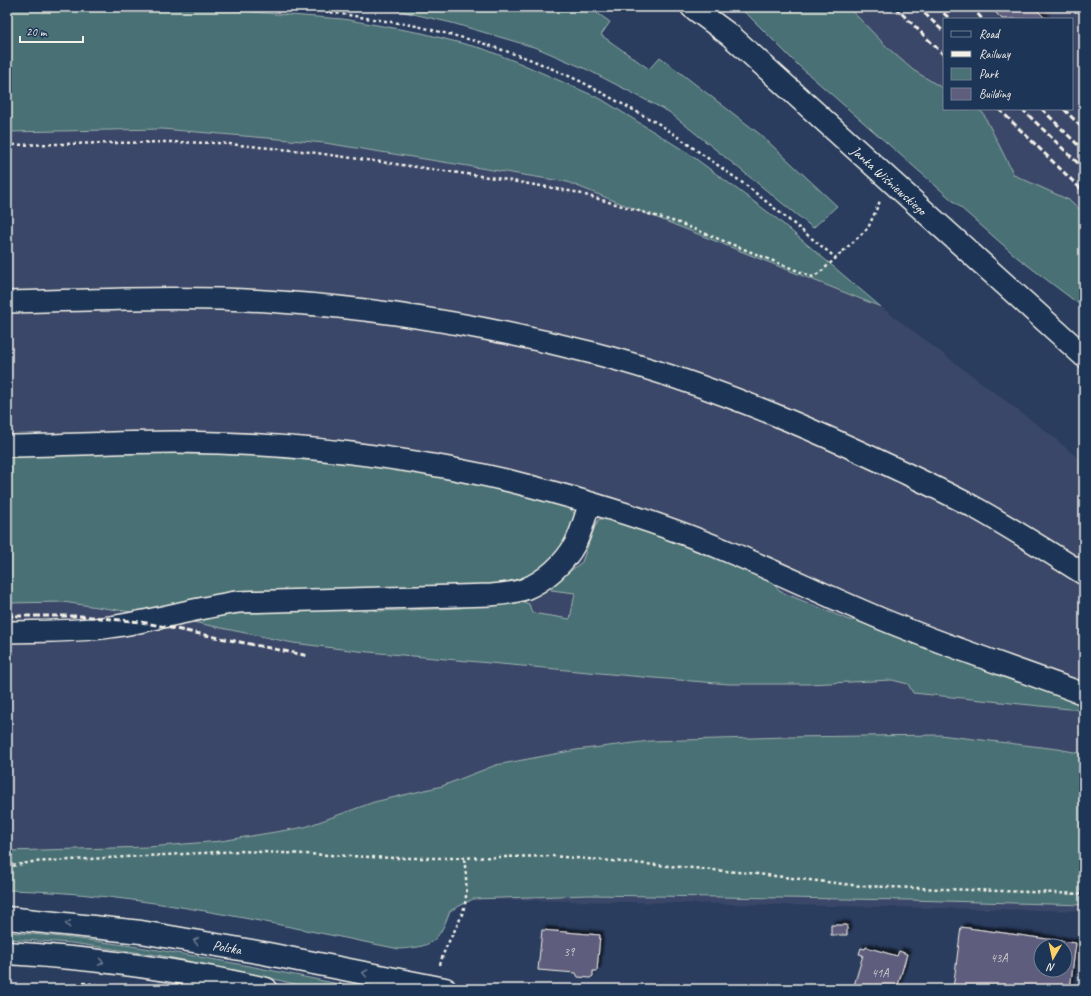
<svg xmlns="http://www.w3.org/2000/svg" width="1091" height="996" font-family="Caveat,sans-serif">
	<defs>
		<filter id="shadow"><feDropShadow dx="3.5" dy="-3.5" stdDeviation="1" flood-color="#0009"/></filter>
	</defs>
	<rect width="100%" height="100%" fill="#2a3d5f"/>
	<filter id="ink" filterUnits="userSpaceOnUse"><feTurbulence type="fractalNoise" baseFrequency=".025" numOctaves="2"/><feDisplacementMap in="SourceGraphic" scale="8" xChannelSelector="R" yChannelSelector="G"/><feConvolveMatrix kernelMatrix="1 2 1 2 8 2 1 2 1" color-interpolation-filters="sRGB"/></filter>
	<g filter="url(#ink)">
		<path fill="#3a4768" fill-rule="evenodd" d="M759,7H1084V272ZM944,19H1072V109H944Z
			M162,129L325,143L567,182L881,307L1052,436L1084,463V911L7,890V132Z"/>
		<path fill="#4a7175" stroke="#9fb1ae" d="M7,7H200L277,14L343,19L422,33L484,49L522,64L601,99L688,153L776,218L881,307L567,182L325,143L162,129L7,132Z
			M383,7H589L610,22L601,35L649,69L660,57L761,135L837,206L813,228L669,112L588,70L537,48L452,23Z
			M737,7H848L888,48L913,70L944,89V109H977L983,113L1014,175L1071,201L1084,214V308L1018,258L798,65L748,15Z
			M137,453C198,454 260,454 322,460C403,468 483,485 563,502L575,514V526L573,535L546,566L520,582L138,613L63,602L7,603V457Z
			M599,519H614L771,580L779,591L849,620L864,621L1084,704V712L1079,710L913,693L908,684L892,680L809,684H729L654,678L358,651L293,643L188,621L231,614L365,608L379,611L461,608L472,605L522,601L529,604L532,613L570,619L575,593L551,590L555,583L582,562L595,526Z
			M940,735L1058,749L1084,754V905L909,900L589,895L473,899L450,911C438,943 432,947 399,949C269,923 140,893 7,890V851L148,847L221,841L305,827L374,802L442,786L496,765L576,750L650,741L787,737Z
			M7,932C128,941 244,964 362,989H315L270,978L163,956L71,943L7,939Z"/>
		<path fill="#5e5d7d" stroke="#f4f1e8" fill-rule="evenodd" filter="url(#shadow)" d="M990,7H1034L1046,19H1002Z
			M831,925H847V935H831Z
			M961,927L1076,943L1070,989H953ZM1041,946H1065V970H1041Z
			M542,930L600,935L597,971H593V976L590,978L578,977L576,973L538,970Z
			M866,947L897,956L899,951L907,954L897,989H853L863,955L859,954L861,948L865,949Z"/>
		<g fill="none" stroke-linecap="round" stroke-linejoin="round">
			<g stroke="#f4f1e8" stroke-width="24">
				<path id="minor" d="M7,302C98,300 189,295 280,302C386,309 490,327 593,353C685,377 774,412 860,452C897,469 935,487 972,506C1010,527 1047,551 1084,574
					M7,446C63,445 119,442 176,442C288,443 401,455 510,481C586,500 662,523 734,554C784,575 833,599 884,620C949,647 1017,669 1084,694
					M7,632C41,631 76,632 110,627C153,621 195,608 238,602L491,595C502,594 514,593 525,589C545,581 565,563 575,544C582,531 585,516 590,503"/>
			</g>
			<g stroke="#f4f1e8" stroke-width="25">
				<path id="major" d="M692,7L731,36L1084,356"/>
			</g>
			<g stroke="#f4f1e8" stroke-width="25">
				<path id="highway" d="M7,918L141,932L263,953L445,989
					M7,953C93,958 182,970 266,989"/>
			</g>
			<path stroke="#f4f1e8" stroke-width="2.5" stroke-dasharray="3 3" stroke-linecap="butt" d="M289,7L329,12L417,26L479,42L532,60L580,81L661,125L747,186L836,258
				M7,145L167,142L218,143L302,151L495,178L575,192L679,223L813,277L823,270L868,228L880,201
				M7,867L32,862L240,851L393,858H452L553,856L749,873L861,886L1084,894
				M440,965C445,943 458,929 464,908C468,894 466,873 464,858
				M83,983L108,986"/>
			<use href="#minor" stroke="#1d3557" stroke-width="21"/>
			<use href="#major" stroke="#1d3557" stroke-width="22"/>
			<use href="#highway" stroke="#1d3557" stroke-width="22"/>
			<path stroke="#f4f1e8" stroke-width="3" stroke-dasharray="6 3" stroke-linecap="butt" d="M895,7L944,55
				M918,7L944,32
				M937,7L950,19
				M972,7L982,19
				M999,109L1084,192
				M1022,109L1084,169
				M1042,109L1084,151
				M1064,109L1084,130
				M7,616H81L141,622L309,656"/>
		</g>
		<defs><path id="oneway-chevron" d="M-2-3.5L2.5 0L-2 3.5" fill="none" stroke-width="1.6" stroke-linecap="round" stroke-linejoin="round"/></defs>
		<g stroke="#68778a">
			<use href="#oneway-chevron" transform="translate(68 924) rotate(-174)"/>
			<use href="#oneway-chevron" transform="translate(196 941) rotate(-170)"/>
			<use href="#oneway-chevron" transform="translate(101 962) rotate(8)"/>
			<use href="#oneway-chevron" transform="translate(365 973) rotate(-169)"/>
		</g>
	</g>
	<g text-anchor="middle" stroke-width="3" stroke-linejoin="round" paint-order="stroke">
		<g font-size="12" fill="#cecccd">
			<text x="569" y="956">39</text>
			<text x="999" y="962">43A</text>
			<text x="880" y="977">41A</text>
		</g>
		<g font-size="14" fill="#f4f1e8" stroke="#1d3557">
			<text transform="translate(889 180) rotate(42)" y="5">Janka Wiśniewskiego</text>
			<text transform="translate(227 947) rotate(10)" y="5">Polska</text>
		</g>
	</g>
	<rect width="1091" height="996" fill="none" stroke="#1d3557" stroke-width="24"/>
	<rect x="12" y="12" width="1067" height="972" fill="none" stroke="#f4f1e8" stroke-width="1.5" filter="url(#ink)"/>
	<rect x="943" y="18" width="130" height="92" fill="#1d3557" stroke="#738091"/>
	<rect x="951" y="31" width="20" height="6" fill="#1d3557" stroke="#738091"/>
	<text x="979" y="38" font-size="12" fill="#f4f1e8">Road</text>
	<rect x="951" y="51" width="20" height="6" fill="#f4f1e8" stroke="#738091"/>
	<text x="979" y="58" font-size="12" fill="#f4f1e8">Railway</text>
	<rect x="951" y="68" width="20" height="12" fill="#4a7175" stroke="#738091"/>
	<text x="979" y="78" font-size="12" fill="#f4f1e8">Park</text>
	<rect x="951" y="88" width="20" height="12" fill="#5e5d7d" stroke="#738091"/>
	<text x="979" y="98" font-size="12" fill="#f4f1e8">Building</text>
	<g transform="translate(1053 958) rotate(189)"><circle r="19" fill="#1d3557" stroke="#738091"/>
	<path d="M0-3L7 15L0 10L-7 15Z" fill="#ffd166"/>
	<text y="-6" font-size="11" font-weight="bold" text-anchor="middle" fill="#f4f1e8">N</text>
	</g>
	<path d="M20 36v6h63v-6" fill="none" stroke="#f4f1e8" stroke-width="2"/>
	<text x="26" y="36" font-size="12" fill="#f4f1e8" stroke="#1d3557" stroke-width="3" paint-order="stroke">20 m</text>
</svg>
